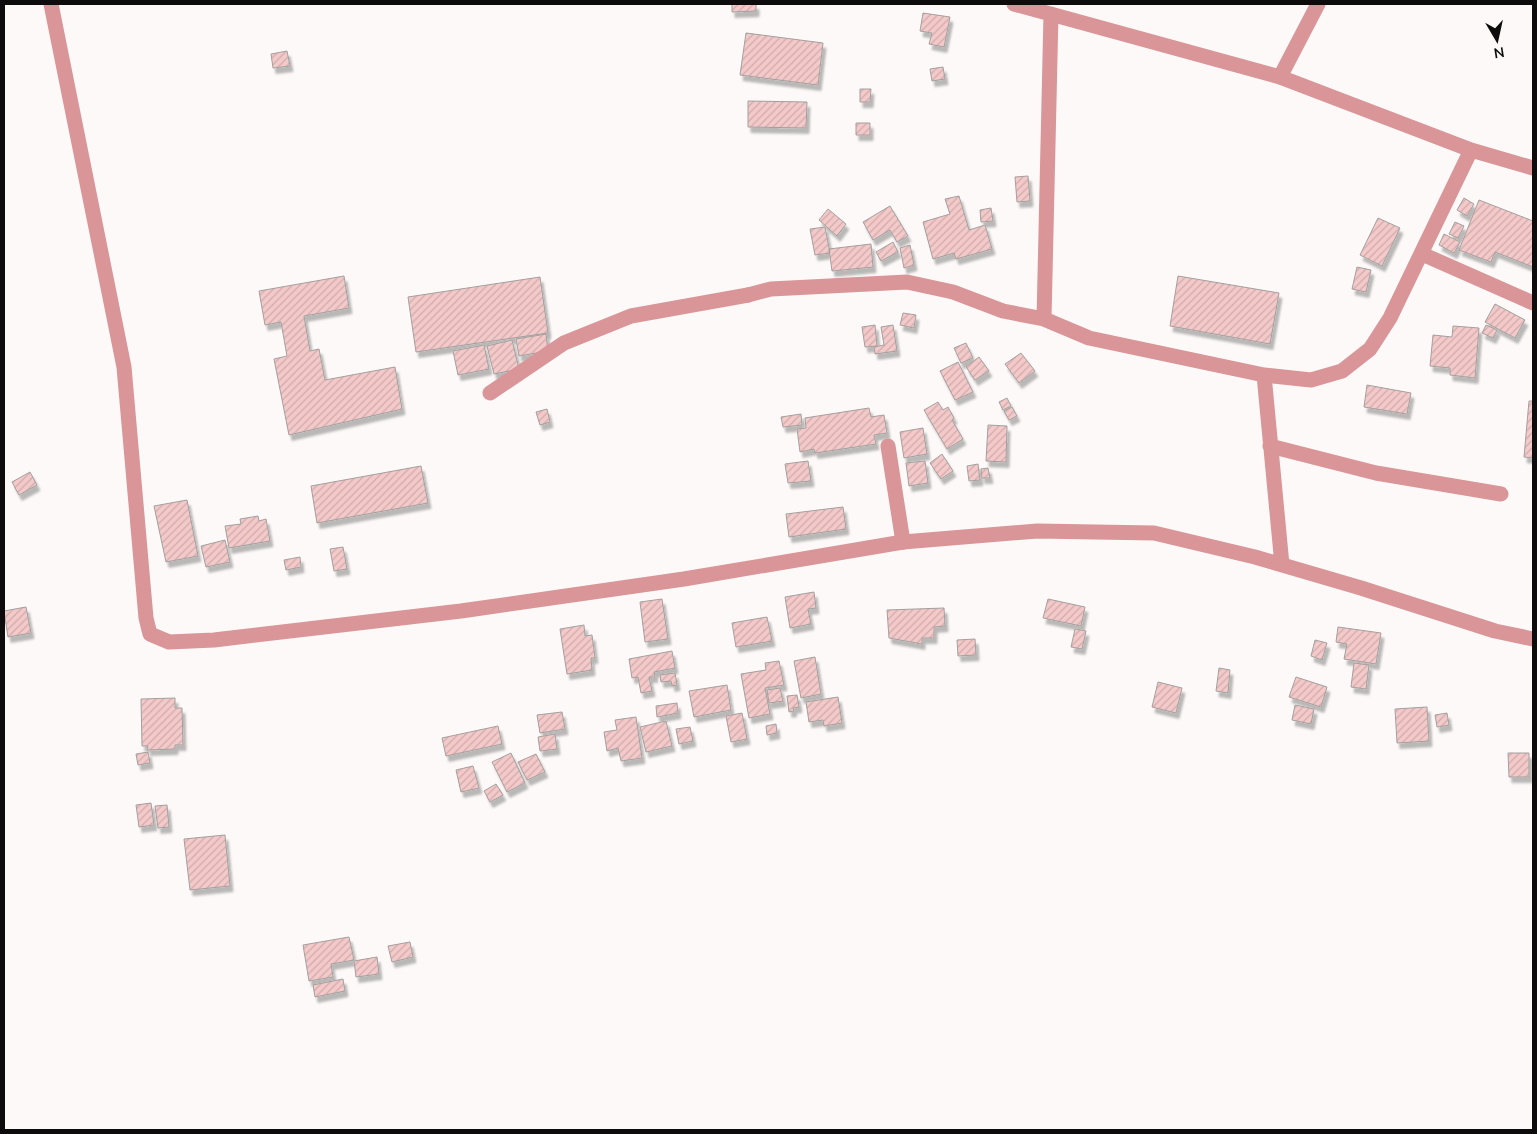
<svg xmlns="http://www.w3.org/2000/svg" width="1537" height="1134" font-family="'Nunito Sans',sans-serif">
	<defs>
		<pattern id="building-hatch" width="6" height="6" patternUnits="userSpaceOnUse" patternTransform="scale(1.25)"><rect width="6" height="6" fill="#f4c9c9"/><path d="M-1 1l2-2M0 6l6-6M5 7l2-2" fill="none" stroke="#d0abab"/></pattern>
		<filter id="shadow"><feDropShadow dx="3" dy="5.5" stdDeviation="1" flood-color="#0004"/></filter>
	</defs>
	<rect width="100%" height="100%" fill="#fdf9f9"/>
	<path fill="url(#building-hatch)" stroke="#a39f9e" filter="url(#shadow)" d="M732,4H756V11L732,12Z
		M923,13L950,17L944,47L929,44L932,33L920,31Z
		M746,33L823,43L818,85L740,75Z
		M287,51L290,66L273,68L271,54Z
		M943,67L945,79L932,81L930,69Z
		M860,89H871L870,102H860Z
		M748,101L807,102L806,128L748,127Z
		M856,123H870V135H856Z
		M1028,176L1030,201L1017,202L1015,177Z
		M959,196L969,230L985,225L992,249L956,259L954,253L933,259L923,222L950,214L945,199Z
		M1464,198L1474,204L1467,216L1457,210Z
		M1479,200L1533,221V267L1495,252L1491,262L1459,250Z
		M890,206L908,236L897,242L890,230L873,240L863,222Z
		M991,208L993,221L981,222L980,210Z
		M828,209L846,224L837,236L819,220Z
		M1378,218L1400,228L1382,266L1360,255Z
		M1455,222L1464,226L1458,238L1449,234Z
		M825,227L830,253L815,255L810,229Z
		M1444,234L1460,242L1454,253L1439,245Z
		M893,242L898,252L881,261L876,252Z
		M871,244L873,267L832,271L829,249Z
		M910,245L914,265L904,268L900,248Z
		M1357,267L1371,270L1366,292L1352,289Z
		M344,276L349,308L304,316L310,351L319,349L325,380L395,367L402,409L289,435L274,359L287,356L281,322L265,325L259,291Z
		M1178,276L1279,293L1270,344L1170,326Z
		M540,277L548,333L416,352L408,297Z
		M1495,304L1525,320L1515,338L1485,322Z
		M903,313L916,315L914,328L900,325Z
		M875,325L877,346L865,347L862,327Z
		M893,325L897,351L875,354L874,347L884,345L881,327Z
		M1486,325L1497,330L1493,338L1482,333Z
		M1453,326L1479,328L1475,378L1450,375V368L1430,366L1433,335L1452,337Z
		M546,334L548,351L519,356L516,339Z
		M512,340L519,369L494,374L487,346Z
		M966,343L973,358L961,363L954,348Z
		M484,345L489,369L458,375L453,351Z
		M1021,353L1035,371L1019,383L1005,364Z
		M979,357L989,371L975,380L966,367Z
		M958,362L973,392L955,400L940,371Z
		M1367,385L1411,393L1407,414L1364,407Z
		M1007,398L1011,406L1003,410L999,402Z
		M1529,401H1533V458L1524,457Z
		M938,402L943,410L948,407L954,418L952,420L963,439L947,449L924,410Z
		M1012,407L1017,416L1009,420L1004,411Z
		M869,408L871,417L884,415L887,433L874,435L876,444L815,453L814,449L800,452L797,429L806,428L805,418Z
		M547,409L550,422L540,425L536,412Z
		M801,414L802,425L783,427L781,417Z
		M988,425L1007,426L1006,462L986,461Z
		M923,428L927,454L904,458L900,432Z
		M942,454L953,471L941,479L930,463Z
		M808,461L811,481L788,483L785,464Z
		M925,461L928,483L909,486L906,463Z
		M978,464L980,480L969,481L967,466Z
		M421,466L428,503L317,523L311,486Z
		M988,468L990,478H982L981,469Z
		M30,472L37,485L19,495L12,482Z
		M187,500L198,556L166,562L154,506Z
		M843,507L846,529L789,537L786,514Z
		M258,516L259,521L266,519L270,541L229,548L225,526L241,524L240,519Z
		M225,540L230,562L206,567L201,546Z
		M343,547L347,569L334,571L330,549Z
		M300,557L301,567L286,570L284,560Z
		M814,592L816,608L808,609L811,624L790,628L785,597Z
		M662,599L668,639L645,642L640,602Z
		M1048,599L1085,607L1081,626L1043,618Z
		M26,607L31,633L8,637L4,611Z
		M944,608L945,626L934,627V638H922V644L889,638L887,610Z
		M767,617L772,641L736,647L732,623Z
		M584,625L585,636L592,635L595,658H591L592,670L567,674L560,629Z
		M1338,627L1381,633L1376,664L1344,659L1347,644L1336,642Z
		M1075,629L1086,631L1082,649L1071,647Z
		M975,639L976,655L958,656L957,640Z
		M1315,640L1327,643L1322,660L1311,656Z
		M672,651L675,668L654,672L655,677H649L652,691L641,693L638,677L632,678L629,659Z
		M815,657L821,694L801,698L794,661Z
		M779,661L784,685L765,688L770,714L749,718L741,674L766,670L765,663Z
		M1354,663L1369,665L1366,689L1351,687Z
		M1219,668L1230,670L1228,693L1216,691Z
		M675,673L677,685L672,686L671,681L661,682L660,675Z
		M1296,677L1327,687L1321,707L1289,697Z
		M1158,682L1182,688L1176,713L1152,707Z
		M727,685L731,710L694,717L689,691Z
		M780,688L783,701L769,703L767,690Z
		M797,695L799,707L793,708L794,711L789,712L787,696Z
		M838,697L842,723L824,726L823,720L809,722L806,702Z
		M175,698V708H182L183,745H175V749L147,750L148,746H142L141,699Z
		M677,703L678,713L657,717L656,706Z
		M1295,705L1314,709L1311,724L1292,720Z
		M1427,707L1429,741L1397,743L1395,709Z
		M562,712L565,729L540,733L537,715Z
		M742,713L747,739L731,742L726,716Z
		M1447,713L1449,725L1437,727L1435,715Z
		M636,717L642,758L621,761L618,748L607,751L604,732L617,730L615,720Z
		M666,721L672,746L646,752L640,727Z
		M776,724L777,733L767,735L766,726Z
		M498,726L502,744L446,756L442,738Z
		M690,727L693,741L679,744L676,729Z
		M555,734L557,749L540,751L538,737Z
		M148,752L150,763L138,765L136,754Z
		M511,753L525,783L507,792L492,762Z
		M1508,753H1529V777H1509Z
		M536,754L545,772L527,780L518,762Z
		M473,766L479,788L461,792L456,770Z
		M496,784L503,795L490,802L484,791Z
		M151,803L154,825L139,827L136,805Z
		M167,805L169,827L158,828L155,806Z
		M225,835L230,886L190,890L184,839Z
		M349,937L354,960L331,964L333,977L309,981L303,945Z
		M410,942L413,957L392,962L388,946Z
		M377,957L379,974L356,977L354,961Z
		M343,979L345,991L315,997L313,985Z"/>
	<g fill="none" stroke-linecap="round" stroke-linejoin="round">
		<path stroke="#d99597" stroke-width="15" d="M490,393L564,343L631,316L748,295
			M888,446L903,542"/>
		<path stroke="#d99597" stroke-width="15" d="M51,4L124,367L146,618L150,634L169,642L214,640L461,611L684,579L903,542L1037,531L1154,533L1255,557L1361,588L1495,631L1533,639
			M1014,4L1280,77L1471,150L1533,168
			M1280,77L1318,4
			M1422,254L1533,303
			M748,295L771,289L907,282L953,292L1003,311L1044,319L1089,338L1264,375L1311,380L1342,371L1370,349L1390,318L1471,150
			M1044,319L1051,14
			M1264,375L1282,565
			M1270,446L1376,473L1501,494"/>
	</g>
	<rect width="1537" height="1134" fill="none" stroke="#0d0b0b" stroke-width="10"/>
	<g transform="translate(1497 40) rotate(171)" stroke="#fdf9f9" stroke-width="4" paint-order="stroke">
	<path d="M0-4L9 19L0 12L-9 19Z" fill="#0d0b0b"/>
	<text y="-8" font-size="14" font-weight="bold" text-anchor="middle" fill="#0d0b0b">N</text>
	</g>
</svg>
